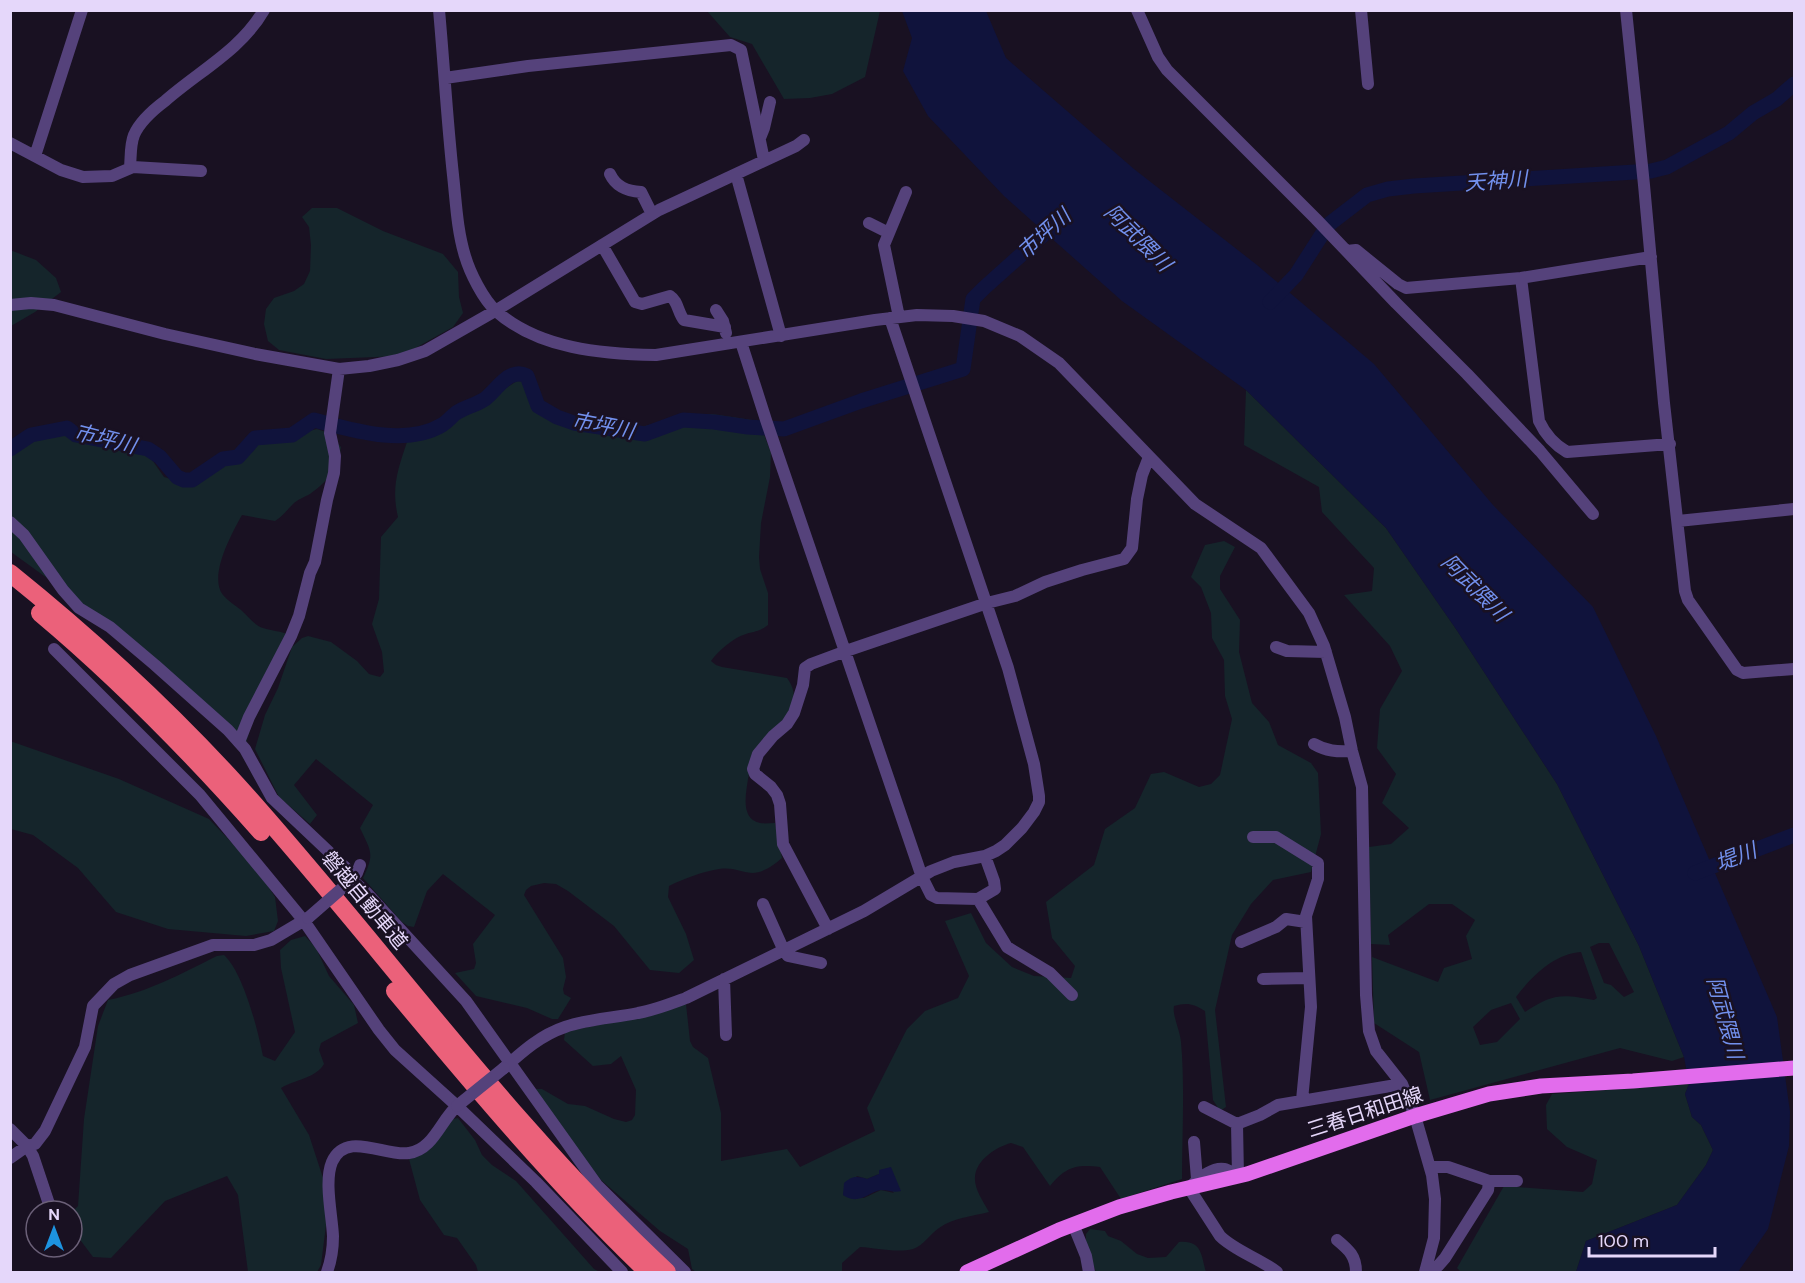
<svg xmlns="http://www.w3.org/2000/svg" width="1805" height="1283" font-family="'DM Sans','Noto Sans JP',sans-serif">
	<rect width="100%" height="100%" fill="#191122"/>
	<path fill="#15252b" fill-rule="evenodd" d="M707,11H880L865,77L832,94L810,98L784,99L752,44L730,37Z
		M312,208H337L383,231L443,254L458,272L459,297L463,313L453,327L401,356L326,359L279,350L268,341L264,324L266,309L274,298L294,291L304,284L310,271L311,245L309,227L302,217Z
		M10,250L36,260L56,278L61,292L35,312L11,326Z
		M517,381L529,382L543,407L593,426L638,428L686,414H713L759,421L771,453L770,477L761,523L759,557L760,569L768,593V625C759,632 756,631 746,634C733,638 719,650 711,661L716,665L722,667L787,678C810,709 769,732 754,756C750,762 750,772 748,779C746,794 740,819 760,823C764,824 770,823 775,823L782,858C774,865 763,873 752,873C740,872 734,867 719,869C702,872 685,878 669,886L668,897L686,934L694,960L679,973L650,970L614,926L568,891L556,884L544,883L531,886L526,890L524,895L563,958L566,977L563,989L564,994L571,998L558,1019H552L527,1008L476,996L455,973L474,969L476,963L473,944L495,915L443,874L427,891L414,927L408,926L402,922L363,878C375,853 371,852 360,828L373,805L316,759L294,785L317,815L310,824L279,797L255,749L265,715L278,688L292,647L302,638L308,636L331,642L357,661L369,674L380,677L384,672L382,652L372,624L379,599L381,537L398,517C391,487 398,469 407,442L410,437L434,429L467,406L490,398Z
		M1246,390L1386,528L1456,629L1557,784L1639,946L1684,1057L1672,1061L1620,1048L1430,1100L1419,1052L1374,1023L1372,957L1438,982L1444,968L1472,959L1466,936L1475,920L1452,904H1429L1388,935L1390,945L1371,944L1369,847L1391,844L1409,828L1382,803L1396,774L1377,748L1380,709L1402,671L1390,646L1344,595L1372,591L1374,568L1322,512L1319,487L1244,445ZM1599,943H1609L1634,992L1624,997L1611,985L1604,983L1590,947ZM1581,952L1597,998L1594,1000C1562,994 1553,993 1525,1012L1516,997C1532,976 1554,954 1581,952ZM1511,1003L1520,1019L1497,1042L1480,1045L1473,1027L1491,1010Z
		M317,429L329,433L341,447C338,469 328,481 310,494C304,497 297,500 293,504C286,511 284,515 275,521L242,515C232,533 208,576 223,595C228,601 235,605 241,610C248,616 255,626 263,628C272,631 281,631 290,635L266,675L245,747L112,625L11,552V454L39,436H79L98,442L141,450L150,457L164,477L196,486L220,466L243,456L262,439L292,435Z
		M1224,541L1235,547L1220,576V589L1240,620L1239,652L1252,703L1269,722L1278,745L1311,763L1318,773L1321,834L1311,872L1273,880L1251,904L1232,935L1215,1010L1226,1107L1220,1111L1213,1100L1205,1011C1194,1004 1187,1002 1174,1006C1172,1015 1180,1030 1181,1042C1185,1087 1182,1134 1182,1179L1121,1199L1100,1167C1075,1164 1066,1167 1050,1186L1023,1147L1011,1143C996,1147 976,1160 975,1177C974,1189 983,1201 989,1212C973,1216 953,1218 939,1228C930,1234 924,1245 913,1249C897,1253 876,1248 860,1247L842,1263V1272H696L692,1269L688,1249L660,1231L601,1180L530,1089H542L568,1104L585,1106L614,1119L626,1122L632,1120L635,1115L636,1090L621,1056L611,1064L593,1066L564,1040L565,1032L654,1013L686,1004L690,1041L693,1047L708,1058L721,1113V1161L787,1149L800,1167L875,1131L867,1108L907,1029L925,1011L958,998L969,976L945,921L971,913L986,943L1012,967L1034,976L1071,978L1075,966L1052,938L1046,902L1094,865L1105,829L1135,808L1151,774L1164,772L1199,787L1211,784L1220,775L1232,719L1225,696L1224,660L1212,638L1211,613L1201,587L1191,577L1205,545ZM879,1174L894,1193L881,1190L864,1198L843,1195L845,1189L857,1176L867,1179Z
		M10,741L119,779L209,819L257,869L275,897L278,921L274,931L246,936L168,929L116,912L78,868L33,835L11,829Z
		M305,936L316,948L329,976L354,1005L358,1023L321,1043L319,1050L324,1064C316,1078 294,1080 281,1088L309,1135L325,1184L326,1225L321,1265L317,1272H248L238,1195L227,1176L165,1201L111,1258L93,1257L72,1229V1212L78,1206L84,1119L98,1026L108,1000C148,992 181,974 217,956L224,955C243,972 258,1030 263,1056L275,1061L295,1032L281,968L280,950L291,940Z
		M1689,1084L1685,1094L1692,1117L1701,1125L1713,1150L1706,1165L1677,1205L1586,1241L1576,1272H1461L1457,1268L1504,1186L1583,1192L1592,1184L1597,1160L1567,1147L1547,1129L1546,1105L1552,1094Z
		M458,1118L475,1140L482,1155L492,1165L516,1181L594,1269L600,1272H478L476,1265L457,1238L444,1235L420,1200L409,1159L425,1153L443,1133L452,1119Z
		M1090,1229L1105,1231L1108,1236L1121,1241L1137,1254L1148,1258L1166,1257L1179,1242C1202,1240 1201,1255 1206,1272H1096L1086,1247V1234Z"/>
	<path fill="#10133c" d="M902,11H986L1006,58L1134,169L1257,265L1374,364L1493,505L1593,607L1656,736L1777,1017L1790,1112L1789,1146L1768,1229L1738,1272H1576L1586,1241L1677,1205L1706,1165L1713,1150L1701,1125L1692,1117L1685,1094L1689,1084L1684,1057L1639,946L1557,784L1456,629L1386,528L1246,390L1122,301L1004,196L928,116L903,71L912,38Z
		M891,1167L901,1191C894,1193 888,1190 881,1190C868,1192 859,1206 843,1195L844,1183C852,1176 857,1176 867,1179L879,1174V1170Z"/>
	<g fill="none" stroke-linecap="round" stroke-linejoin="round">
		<path stroke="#10133c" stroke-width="15" d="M1270,302L1296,275L1328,225L1367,195L1388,189L1414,186L1651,171L1667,167L1729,133L1753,113L1777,99L1794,84
			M10,449L31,435L67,428L76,435L148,449L160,457L177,477L184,480H192L223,459L238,457L255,438L292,435L314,420C352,430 405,447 442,425C447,422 451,417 456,413C465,407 476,405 485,399C494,392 503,378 513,375C518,373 523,374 527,376L538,406L557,417L574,423L645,434L683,420L714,422L748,427L784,429L861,401L963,369L973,299L984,288L1061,219
			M1695,873L1794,835"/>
		<path stroke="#55427b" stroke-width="12" d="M439,10C444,65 447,120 453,175C456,202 457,230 465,256C470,273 483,299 496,311C539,349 602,354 656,355L875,320L917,315L953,316L984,321L1020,336L1059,363L1195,504L1261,548L1309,613L1324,646L1345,717L1352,751L1362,787L1366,995L1369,1031L1376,1051L1402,1084L1415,1116L1432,1175L1435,1199L1434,1238L1425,1272
			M1137,10L1158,57L1167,70L1316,219L1396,303L1467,374L1540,451L1593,514
			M1361,10L1368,84
			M1626,10L1644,185L1664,403L1685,591L1688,600L1737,670L1743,673L1794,669
			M445,78L528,66L731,45L741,50L764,160
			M760,138L764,128L770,102
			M10,143L61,170L83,177L112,176L133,167L201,171
			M35,156L82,10
			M130,167C131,157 130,145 134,135C140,121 153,110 165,101C199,71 241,50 264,10
			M610,174C616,187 627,191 641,192L652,214
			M736,174L781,336
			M869,223L889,233
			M602,245L635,302L642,304L670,296C678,301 678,313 684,320L725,327
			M1347,251L1356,250L1398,284L1406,288L1521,278L1651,257
			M1521,278L1539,421C1545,434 1555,445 1567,452L1670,444
			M10,305L31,303L54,305L165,334L255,354L339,369L369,366L398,360L425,351L495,311L659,210L796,146L804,140
			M716,310L723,321L726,333
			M899,317L884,245L906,192
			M741,342L766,420L922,877L931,895L937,898L978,899L995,889L994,881L985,856
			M1678,521L1794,509
			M10,522L24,535L63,590L79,608L110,627L155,665L228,730L245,749L272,798L346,868L352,880L367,893L466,1001L597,1185L685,1272
			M1276,647L1287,651L1326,652
			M54,649L200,795L304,921L379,1030L395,1050L457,1106L536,1182L622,1272
			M239,742L249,717L291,636L299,616L310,573L315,562L327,500L334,473L335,456L330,433L339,369
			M1314,744C1326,751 1337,752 1352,751
			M1253,837H1276L1318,863V879L1306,916L1311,1007L1302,1100
			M348,883L357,873L360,865
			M978,899L1007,947L1050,973L1072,995
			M763,904L784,951L788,956L821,963
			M828,929L783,844L780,804L777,795L771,787L755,774L753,769L758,754L773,736L787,724L794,713L803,685L805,668L811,664L846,651L987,603L1015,596L1045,582L1082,570L1124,559L1132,548L1137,499L1142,475L1149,457
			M1241,942L1276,927L1286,919L1306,922
			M724,979L726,1035
			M1263,979L1309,978
			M504,1068C523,1051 541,1035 565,1027C588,1019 614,1018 638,1013C655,1010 670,1004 686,998L864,911L931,871L954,862L985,856L996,851L1005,845L1022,828L1034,812L1039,802V796L1034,764L1008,668L890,318
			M1204,1107L1237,1124L1260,1115L1278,1105L1402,1084
			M1237,1124L1238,1176
			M10,1129L27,1146L33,1156L50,1207
			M1194,1142L1197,1179
			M10,1158L27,1146L35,1144L45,1131L85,1047L93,1006L114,984L130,975L213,945H254L271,940L308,918
			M1430,1167H1448L1489,1181H1517
			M1238,1176C1233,1174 1229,1170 1224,1169C1212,1167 1197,1180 1189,1188L1220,1236C1235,1251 1259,1258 1277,1272
			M1073,1224L1086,1256L1089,1272
			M1337,1240C1349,1250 1356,1256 1356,1272
			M1426,1270L1438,1266L1445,1258L1488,1190L1489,1181
			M327,1272C331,1261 333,1249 333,1236C332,1215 324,1181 332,1162C346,1130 385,1157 409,1153C433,1150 441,1120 457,1106"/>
		<path stroke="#e26cec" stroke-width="15" d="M967,1272L1059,1230L1119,1207L1171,1192L1247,1174L1415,1116L1489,1094L1541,1086L1633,1081L1794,1068"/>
		<path stroke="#eb617a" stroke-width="18" d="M10,573C92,639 168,709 239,787C383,947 508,1125 667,1272
			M40,613C120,680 192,754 261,832
			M395,991C476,1088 557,1185 648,1272"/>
		<path stroke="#55427b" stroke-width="12" d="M308,918L347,884
			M457,1106L504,1068"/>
	</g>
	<g text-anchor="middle" stroke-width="5" stroke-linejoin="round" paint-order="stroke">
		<g font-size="20" fill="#e5d7fa" stroke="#191122">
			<text transform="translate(365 900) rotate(50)" y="7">磐越自動車道</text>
			<text transform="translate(1365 1112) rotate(-18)" y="7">三春日和田線</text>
		</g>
		<g font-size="21" font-style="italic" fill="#7290ed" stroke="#191122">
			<text transform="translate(1496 181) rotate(-4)" y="7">天神川</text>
			<text transform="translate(1044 234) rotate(-42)" y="7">市坪川</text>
			<text transform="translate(1138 238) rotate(45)" y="7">阿武隈川</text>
			<text transform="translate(603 426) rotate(11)" y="7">市坪川</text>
			<text transform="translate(105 439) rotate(14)" y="7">市坪川</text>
			<text transform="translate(1475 588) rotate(45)" y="7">阿武隈川</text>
			<text transform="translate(1736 857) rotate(-21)" y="7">堤川</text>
			<text transform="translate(1725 1018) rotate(75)" y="7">阿武隈川</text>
		</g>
	</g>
	<rect width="1805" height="1283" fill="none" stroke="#e5d7fa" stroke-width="24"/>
	<g transform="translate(54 1229)"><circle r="28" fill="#191122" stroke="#6b6078" stroke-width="1.5"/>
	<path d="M0-4.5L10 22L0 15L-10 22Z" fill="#1d93e0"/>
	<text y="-9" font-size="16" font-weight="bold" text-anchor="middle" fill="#e5d7fa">N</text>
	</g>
	<path d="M1589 1247v9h126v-9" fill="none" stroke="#e5d7fa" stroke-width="3"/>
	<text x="1598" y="1247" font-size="18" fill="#e5d7fa" stroke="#191122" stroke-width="4.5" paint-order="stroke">100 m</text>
</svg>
